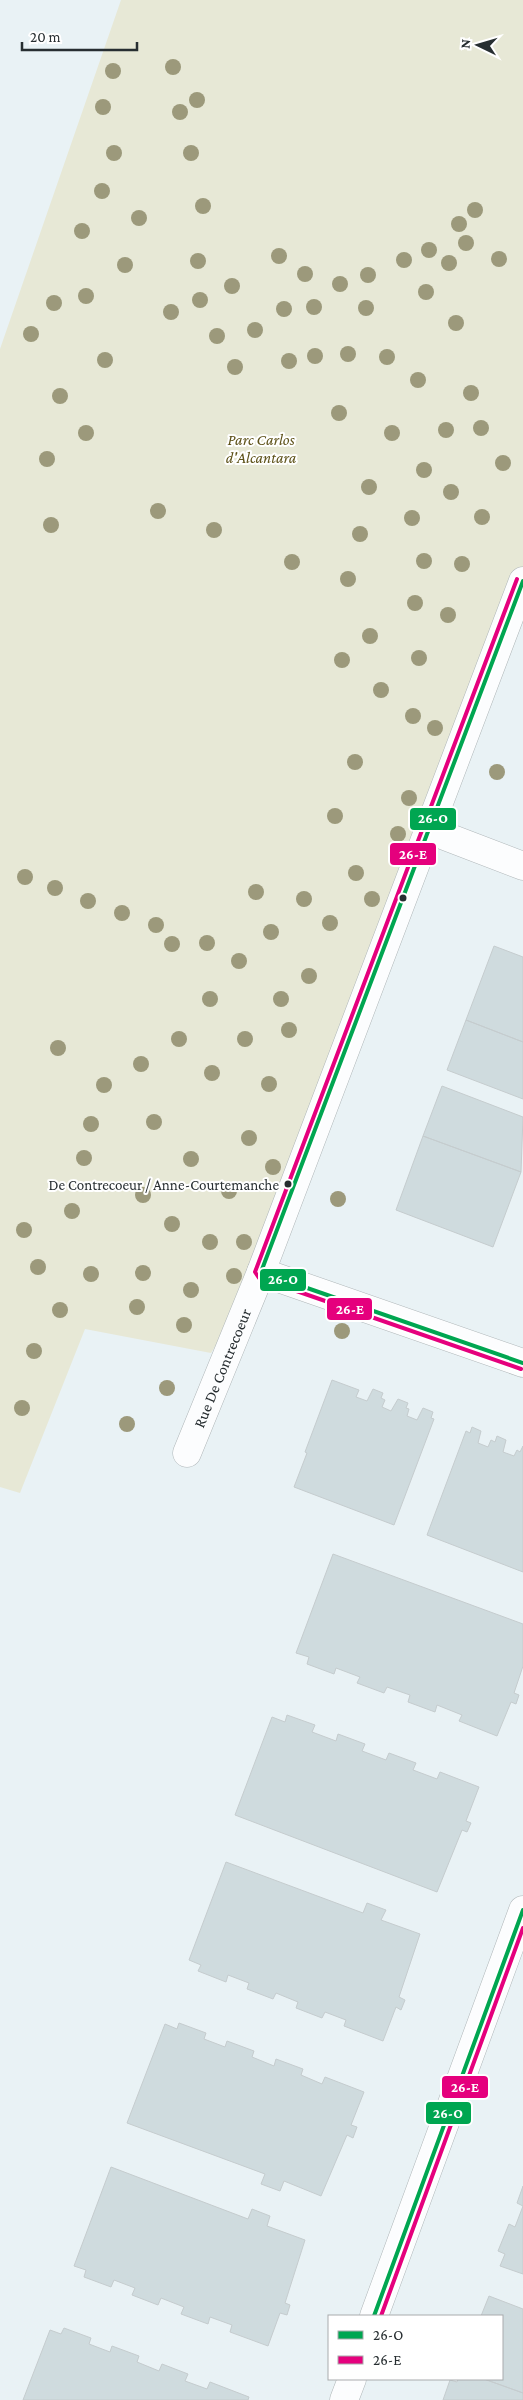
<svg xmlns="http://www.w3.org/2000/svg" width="523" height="2400" font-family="'Crimson Pro',serif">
	<rect width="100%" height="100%" fill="#e9f2f5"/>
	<path fill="#e7e8d6" d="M121,0H523V581L261,1272L211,1353L85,1329L20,1493L0,1487V349Z"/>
	<path fill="#cfdbde" stroke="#c5ccce" d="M494,946L523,957V1042L466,1020Z
		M466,1020L523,1042V1099L447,1070Z
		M442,1086L523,1117L521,1172L423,1136Z
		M423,1136L521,1172L493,1247L396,1210Z
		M332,1380L359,1390L356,1397L367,1401L373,1389L383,1393L381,1398L385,1400L382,1407L391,1411L398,1399L408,1403L406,1408L409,1409L407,1416L417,1420L423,1408L433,1412L431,1418L434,1419L394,1525L294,1487L307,1453L305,1452Z
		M472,1427L481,1431L478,1443L488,1447L491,1440L495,1442L497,1436L506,1440L503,1452L514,1456L517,1450L520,1452L523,1446V1572L427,1535L466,1431L470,1433Z
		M333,1554L523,1624V1666L514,1693L519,1695L516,1704L511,1702L497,1736L459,1721L462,1715L437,1705L435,1712L408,1702L410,1695L387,1687L384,1693L357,1683L360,1677L336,1668L334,1674L307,1664L309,1657L296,1653Z
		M287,1715L315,1725L312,1732L336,1741L338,1734L365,1744L362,1751L386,1760L389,1753L416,1763L413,1770L437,1779L440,1772L479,1787L466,1821L471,1823L467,1832L462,1830L437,1892L235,1815L272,1717L285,1722Z
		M226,1862L363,1913L367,1903L386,1910L381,1920L420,1934L399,1997L405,2000L401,2010L396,2007L383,2041L344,2026L346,2020L325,2012L322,2018L296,2008L298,2002L276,1993L273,1999L247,1989L249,1983L228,1975L226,1982L198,1971L201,1965L189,1960Z
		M179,2023L206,2033L204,2039L225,2047L227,2041L254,2051L252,2057L274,2066L276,2059L303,2069L301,2075L322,2084L325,2077L364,2092L351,2125L357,2127L353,2138L347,2135L321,2196L284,2181L280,2191L261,2184L265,2174L127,2123L165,2024L177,2029Z
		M111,2167L248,2219L252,2209L270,2216L267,2226L305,2240L285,2303L290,2305L287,2315L280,2313L268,2346L230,2332L232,2325L210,2317L208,2324L181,2314L184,2307L161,2298L158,2305L132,2295L135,2288L114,2280L111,2287L84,2277L86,2270L74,2266Z
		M523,2186V2274L500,2266L505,2254L498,2251L509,2224L515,2227L523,2206L517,2203Z
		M489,2296L523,2309V2393L484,2379H502V2316H481Z
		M64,2328L91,2338L89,2344L110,2352L112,2346L139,2356L137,2362L159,2371L162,2364L188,2374L185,2381L207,2389L210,2382L249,2397L248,2400H23L50,2330L61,2334Z
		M458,2379H484L523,2393V2400H443L450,2380L457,2382Z"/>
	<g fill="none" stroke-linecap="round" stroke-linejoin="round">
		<g stroke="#afb6b8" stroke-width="29">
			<g id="minor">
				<path d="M429,830L523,866"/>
				<path d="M261,1272L523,1363"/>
				<path id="s1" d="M187,1453L261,1272L523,581"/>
				<path d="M374,2316L523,1910"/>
				<path d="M344,2400L352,2379"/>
			</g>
		</g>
		<use href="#minor" stroke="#fcfdfe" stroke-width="28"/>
		<g stroke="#fff" stroke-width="8">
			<path id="bus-1" d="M523,581L261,1272L523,1363
				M374,2316L523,1910"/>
		</g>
		<g stroke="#fff" stroke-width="8">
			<path id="bus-2" d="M517,579L255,1272L259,1278L521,1369
				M381,2316L523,1928"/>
		</g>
		<use href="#bus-1" stroke="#00a651" stroke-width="4"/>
		<use href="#bus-2" stroke="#e5007d" stroke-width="4"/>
	</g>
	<g fill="#9c997b">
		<circle cx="173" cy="67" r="8"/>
		<circle cx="113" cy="71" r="8"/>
		<circle cx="197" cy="100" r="8"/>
		<circle cx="103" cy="107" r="8"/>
		<circle cx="180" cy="112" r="8"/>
		<circle cx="114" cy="153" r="8"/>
		<circle cx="191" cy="153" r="8"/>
		<circle cx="102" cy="191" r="8"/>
		<circle cx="203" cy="206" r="8"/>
		<circle cx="475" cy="210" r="8"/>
		<circle cx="139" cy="218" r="8"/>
		<circle cx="459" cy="224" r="8"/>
		<circle cx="82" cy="231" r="8"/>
		<circle cx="466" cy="243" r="8"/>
		<circle cx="429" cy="250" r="8"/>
		<circle cx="279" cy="256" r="8"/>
		<circle cx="499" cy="259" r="8"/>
		<circle cx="404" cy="260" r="8"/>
		<circle cx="198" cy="261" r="8"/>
		<circle cx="449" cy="263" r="8"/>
		<circle cx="125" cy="265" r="8"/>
		<circle cx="305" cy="274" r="8"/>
		<circle cx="368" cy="275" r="8"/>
		<circle cx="340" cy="284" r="8"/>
		<circle cx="232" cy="286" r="8"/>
		<circle cx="426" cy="292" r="8"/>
		<circle cx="86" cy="296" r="8"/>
		<circle cx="200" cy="300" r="8"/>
		<circle cx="54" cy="303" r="8"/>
		<circle cx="314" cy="307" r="8"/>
		<circle cx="366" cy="308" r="8"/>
		<circle cx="284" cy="309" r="8"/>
		<circle cx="171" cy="312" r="8"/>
		<circle cx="456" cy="323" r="8"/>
		<circle cx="255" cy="330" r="8"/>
		<circle cx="31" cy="334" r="8"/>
		<circle cx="217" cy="336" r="8"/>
		<circle cx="348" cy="354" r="8"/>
		<circle cx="315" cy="356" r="8"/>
		<circle cx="387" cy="357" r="8"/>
		<circle cx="105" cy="360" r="8"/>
		<circle cx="289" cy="361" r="8"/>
		<circle cx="235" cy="367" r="8"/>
		<circle cx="418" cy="380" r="8"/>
		<circle cx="471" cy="393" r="8"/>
		<circle cx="60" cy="396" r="8"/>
		<circle cx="339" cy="413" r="8"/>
		<circle cx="481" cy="428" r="8"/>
		<circle cx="446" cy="430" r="8"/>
		<circle cx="86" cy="433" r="8"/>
		<circle cx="392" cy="433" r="8"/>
		<circle cx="47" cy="459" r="8"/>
		<circle cx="503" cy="463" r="8"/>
		<circle cx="424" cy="470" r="8"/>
		<circle cx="369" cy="487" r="8"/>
		<circle cx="451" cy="492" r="8"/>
		<circle cx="158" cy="511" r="8"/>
		<circle cx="482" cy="517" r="8"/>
		<circle cx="412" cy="518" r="8"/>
		<circle cx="51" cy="525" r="8"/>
		<circle cx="214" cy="530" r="8"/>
		<circle cx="360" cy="534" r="8"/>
		<circle cx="424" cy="561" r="8"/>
		<circle cx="292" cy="562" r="8"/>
		<circle cx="462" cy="564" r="8"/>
		<circle cx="348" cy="579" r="8"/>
		<circle cx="415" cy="603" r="8"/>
		<circle cx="448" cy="615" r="8"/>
		<circle cx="370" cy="636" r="8"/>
		<circle cx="419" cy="658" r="8"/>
		<circle cx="342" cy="660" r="8"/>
		<circle cx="381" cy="690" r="8"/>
		<circle cx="413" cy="716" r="8"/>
		<circle cx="435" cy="728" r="8"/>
		<circle cx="355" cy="762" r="8"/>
		<circle cx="497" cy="772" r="8"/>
		<circle cx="409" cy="798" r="8"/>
		<circle cx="335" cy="816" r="8"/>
		<circle cx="398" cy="834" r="8"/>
		<circle cx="356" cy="873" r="8"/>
		<circle cx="25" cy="877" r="8"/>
		<circle cx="55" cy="888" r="8"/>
		<circle cx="256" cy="892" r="8"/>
		<circle cx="304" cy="899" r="8"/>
		<circle cx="372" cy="899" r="8"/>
		<circle cx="88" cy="901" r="8"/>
		<circle cx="122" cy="913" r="8"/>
		<circle cx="330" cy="923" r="8"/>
		<circle cx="156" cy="925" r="8"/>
		<circle cx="271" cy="932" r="8"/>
		<circle cx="207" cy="943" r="8"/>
		<circle cx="172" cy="944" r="8"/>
		<circle cx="239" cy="961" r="8"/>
		<circle cx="309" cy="976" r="8"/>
		<circle cx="210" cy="999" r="8"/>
		<circle cx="281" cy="999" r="8"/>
		<circle cx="289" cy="1030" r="8"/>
		<circle cx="179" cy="1039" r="8"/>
		<circle cx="245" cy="1039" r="8"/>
		<circle cx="58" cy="1048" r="8"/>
		<circle cx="141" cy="1064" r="8"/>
		<circle cx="212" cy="1073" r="8"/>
		<circle cx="269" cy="1084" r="8"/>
		<circle cx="104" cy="1085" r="8"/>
		<circle cx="154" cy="1122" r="8"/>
		<circle cx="91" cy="1124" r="8"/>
		<circle cx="249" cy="1138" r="8"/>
		<circle cx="84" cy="1158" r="8"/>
		<circle cx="191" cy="1159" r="8"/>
		<circle cx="273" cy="1167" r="8"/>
		<circle cx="229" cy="1191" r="8"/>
		<circle cx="143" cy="1195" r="8"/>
		<circle cx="338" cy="1199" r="8"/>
		<circle cx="72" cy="1211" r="8"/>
		<circle cx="172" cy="1224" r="8"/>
		<circle cx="24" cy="1230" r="8"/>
		<circle cx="210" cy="1242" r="8"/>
		<circle cx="244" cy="1242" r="8"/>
		<circle cx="38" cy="1267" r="8"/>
		<circle cx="143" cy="1273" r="8"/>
		<circle cx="91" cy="1274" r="8"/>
		<circle cx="234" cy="1276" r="8"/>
		<circle cx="191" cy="1290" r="8"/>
		<circle cx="137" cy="1307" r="8"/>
		<circle cx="60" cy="1310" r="8"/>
		<circle cx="184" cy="1325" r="8"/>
		<circle cx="342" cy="1331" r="8"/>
		<circle cx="34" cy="1351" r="8"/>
		<circle cx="167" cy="1388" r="8"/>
		<circle cx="22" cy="1408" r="8"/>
		<circle cx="127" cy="1424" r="8"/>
	</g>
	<g fill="#272e31" stroke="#fff" stroke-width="2">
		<circle cx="403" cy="898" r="4.5"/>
		<circle cx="288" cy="1184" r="4.5"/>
	</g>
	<g text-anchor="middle" stroke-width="4" stroke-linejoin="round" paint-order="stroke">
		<g font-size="15" fill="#272e31" stroke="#fff" text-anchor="end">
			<text x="279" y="1190">De Contrecoeur / Anne-Courtemanche</text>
		</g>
		<g font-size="16" font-style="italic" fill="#5d5118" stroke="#fff">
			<text x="261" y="445">Parc Carlos<tspan x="261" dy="18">d'Alcantara</tspan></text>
		</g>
		<g font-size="16" fill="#272e31" stroke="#fff">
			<text dy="6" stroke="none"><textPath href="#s1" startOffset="92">Rue De Contrecoeur</textPath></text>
		</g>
	</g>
	<g stroke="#fff" stroke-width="2">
		<rect x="409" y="807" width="48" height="24" rx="5" fill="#00a651"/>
		<rect x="389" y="842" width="48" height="24" rx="5" fill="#e5007d"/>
		<rect x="259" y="1268" width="48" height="24" rx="5" fill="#00a651"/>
		<rect x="326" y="1297" width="47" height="24" rx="5" fill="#e5007d"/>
		<rect x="441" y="2075" width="48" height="24" rx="5" fill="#e5007d"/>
		<rect x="425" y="2101" width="47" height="24" rx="5" fill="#00a651"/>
	</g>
	<g font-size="14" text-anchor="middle" font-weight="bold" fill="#fff">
		<text x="433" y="823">26-O</text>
		<text x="413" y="859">26-E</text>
		<text x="283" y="1284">26-O</text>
		<text x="350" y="1314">26-E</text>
		<text x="465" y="2092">26-E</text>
		<text x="448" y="2118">26-O</text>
	</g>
	<rect x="328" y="2315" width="175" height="65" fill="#ffffff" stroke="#a9abad"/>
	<rect x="338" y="2331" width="25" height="8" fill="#00a651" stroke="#a9abad"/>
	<text x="373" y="2340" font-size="15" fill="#272e31">26-O</text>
	<rect x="338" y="2356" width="25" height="8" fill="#e5007d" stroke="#a9abad"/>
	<text x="373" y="2365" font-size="15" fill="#272e31">26-E</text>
	<g transform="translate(478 45) rotate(275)" stroke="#ffffff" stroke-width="4" paint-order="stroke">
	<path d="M0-4L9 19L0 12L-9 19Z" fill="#272e31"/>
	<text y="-8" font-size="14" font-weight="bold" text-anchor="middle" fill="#272e31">N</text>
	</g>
	<path d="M22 42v8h115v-8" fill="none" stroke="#272e31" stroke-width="2.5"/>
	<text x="30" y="42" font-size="15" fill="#272e31" stroke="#ffffff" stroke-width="4" paint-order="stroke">20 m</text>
</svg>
